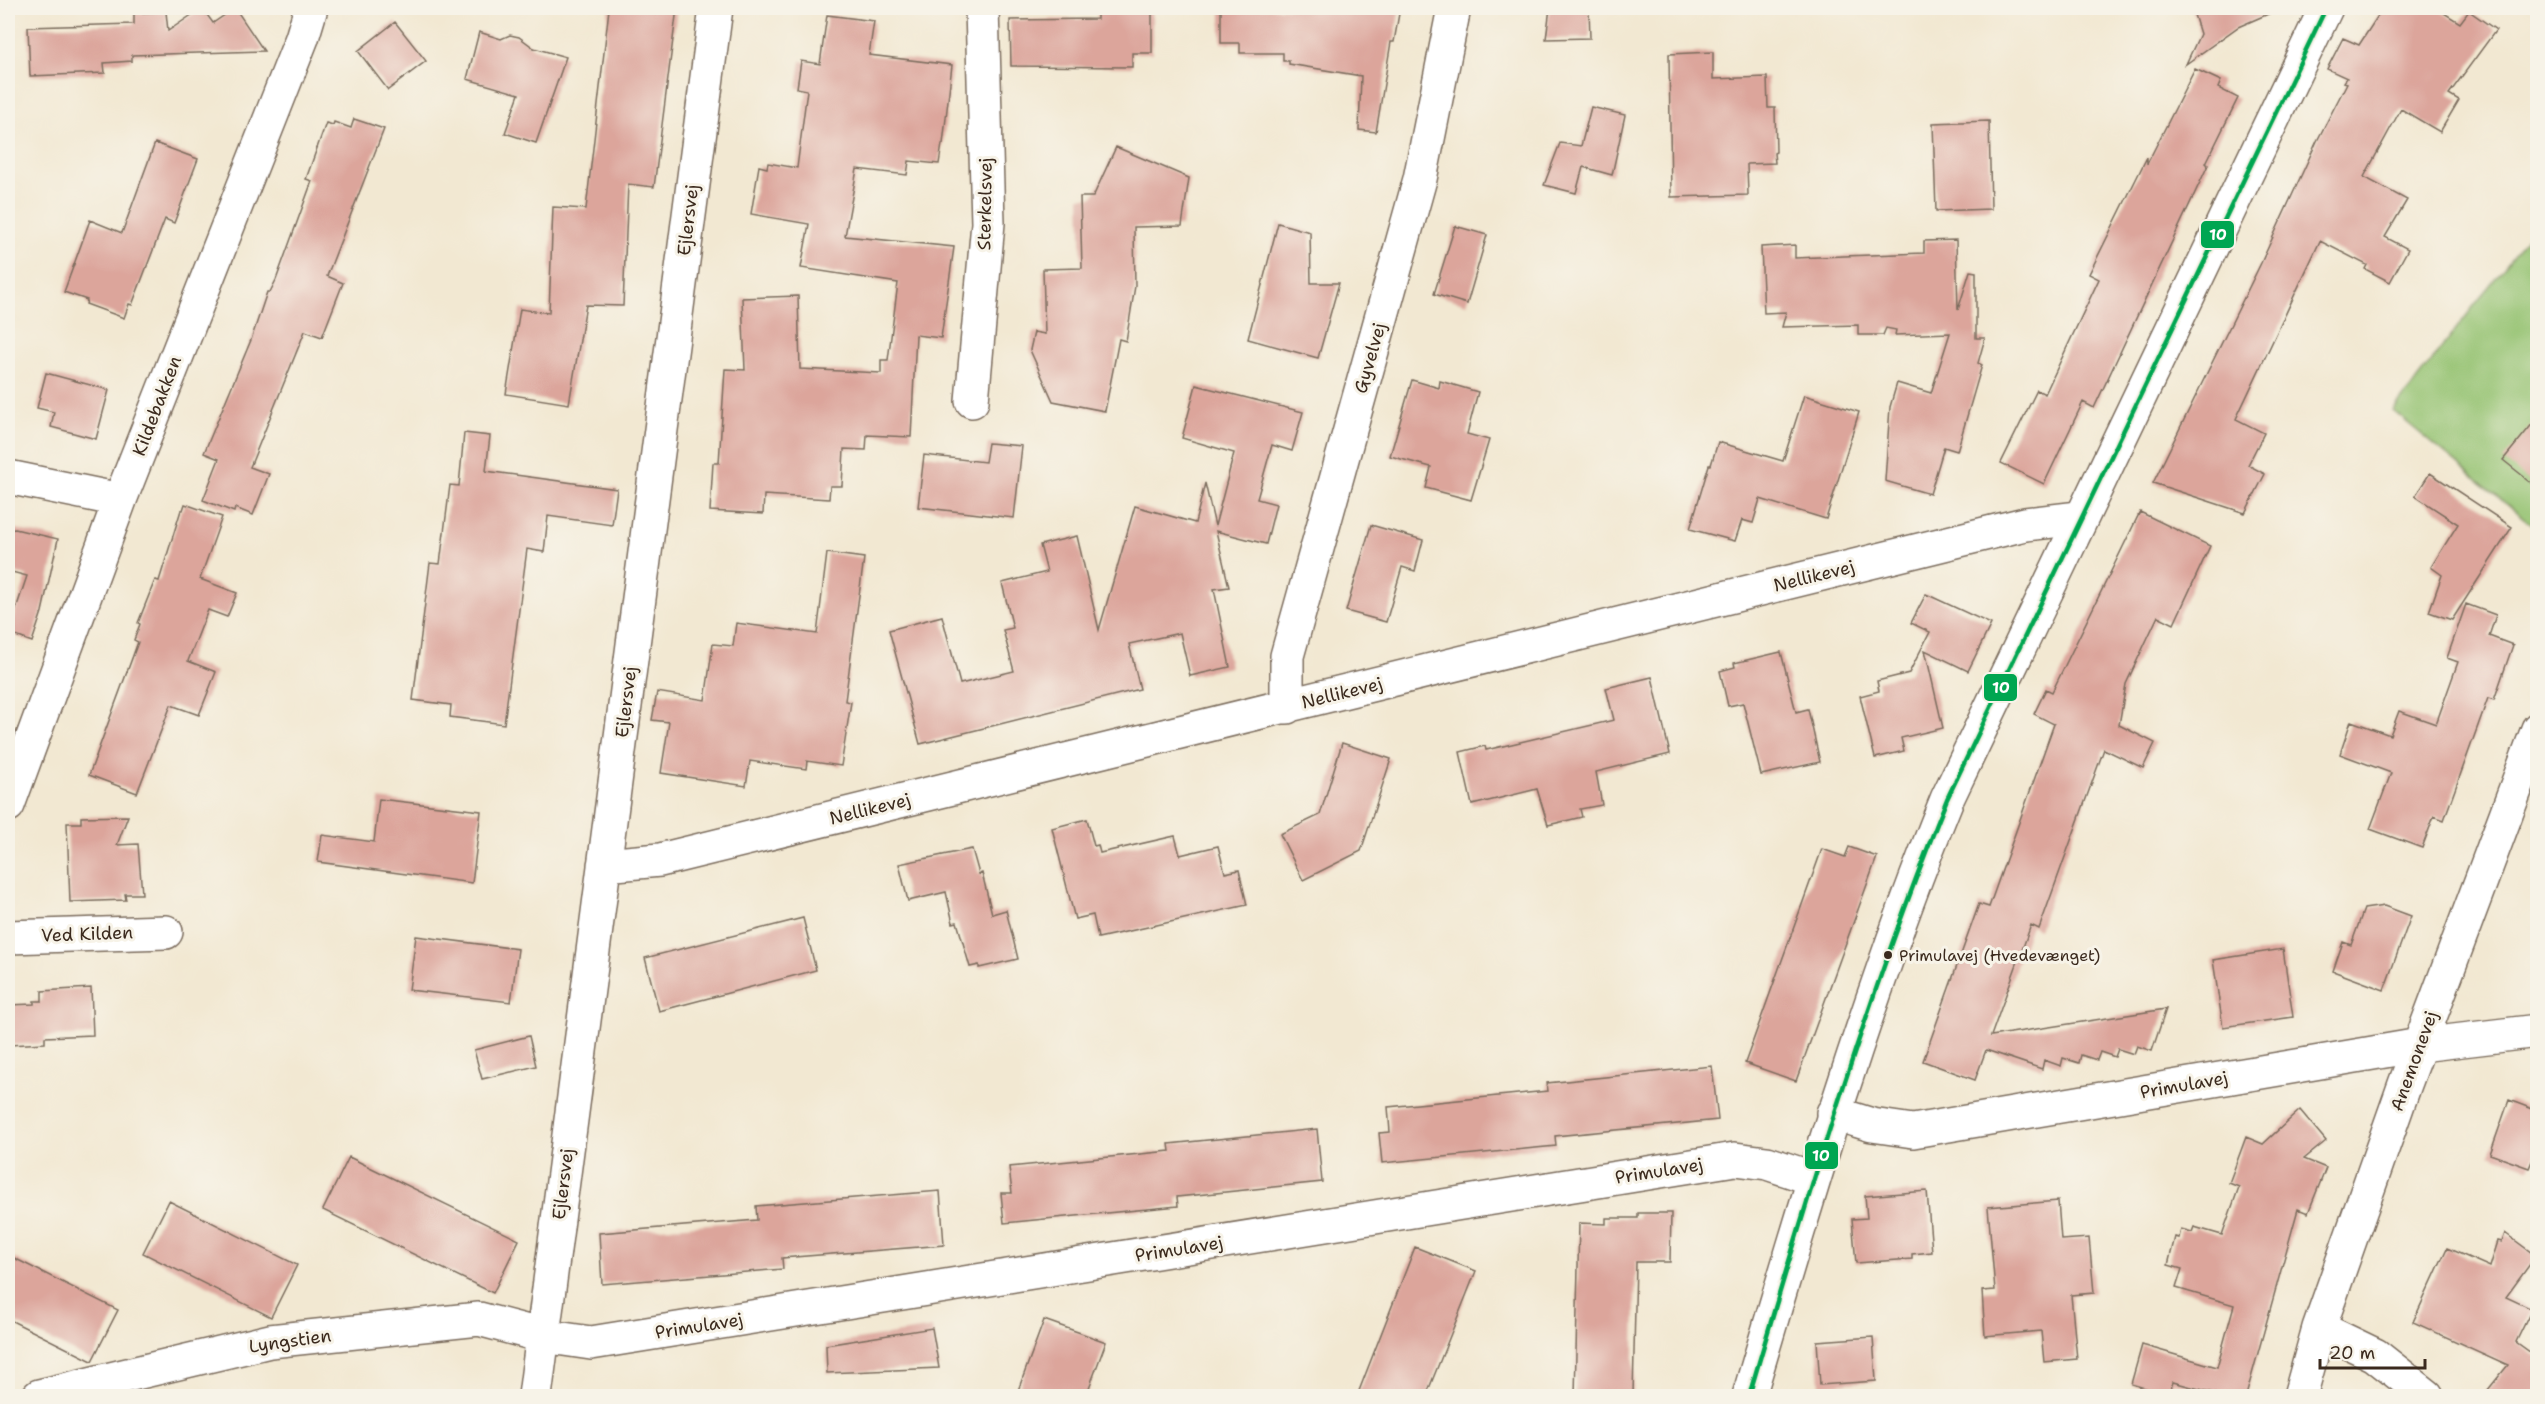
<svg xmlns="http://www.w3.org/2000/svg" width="2545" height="1404" font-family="'Shantell Sans',sans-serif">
	<rect width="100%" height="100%" fill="#f7f3e8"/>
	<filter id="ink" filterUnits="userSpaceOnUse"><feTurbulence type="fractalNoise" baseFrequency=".0167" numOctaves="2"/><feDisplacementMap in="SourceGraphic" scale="12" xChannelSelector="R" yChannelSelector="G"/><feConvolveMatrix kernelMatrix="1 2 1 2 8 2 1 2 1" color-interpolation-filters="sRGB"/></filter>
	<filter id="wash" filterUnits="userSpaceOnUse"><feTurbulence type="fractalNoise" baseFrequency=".008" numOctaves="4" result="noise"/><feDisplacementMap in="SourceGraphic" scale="24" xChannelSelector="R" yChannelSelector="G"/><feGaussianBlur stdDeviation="1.35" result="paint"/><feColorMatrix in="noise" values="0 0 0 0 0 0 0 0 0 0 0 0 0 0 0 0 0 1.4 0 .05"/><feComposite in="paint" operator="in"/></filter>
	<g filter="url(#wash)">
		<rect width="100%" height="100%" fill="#f2e8d2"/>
		<path fill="#94c271" stroke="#687648" stroke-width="1.5" d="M2537,224V529L2393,411Z"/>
		<g id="blocks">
			<path fill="#dca59b" d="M202,8L213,23L235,8L264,51L132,55V61L104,63L105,73L30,76L28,27L134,24V13L166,12L168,31Z
				M627,8H677L654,187L628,184L623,306L586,305L569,404L506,394L520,309L549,313L553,207L586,209L609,9Z
				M1097,8H1152V53H1132V67L1011,66L1010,20L1097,19Z
				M1221,8H1400L1394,42H1391L1376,132L1359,130L1361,76L1289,64V61H1283V53H1240V43H1221Z
				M1550,8H1589L1590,38L1546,39Z
				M2192,8H2282L2238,27L2186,64L2200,34Z
				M2383,8H2436L2460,23L2469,11L2496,30L2449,94L2459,100L2440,132L2401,109L2364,177L2407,200L2385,237L2408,249L2390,282L2365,269L2367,265L2320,241L2236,419L2264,433L2248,465L2265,474L2245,513L2153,483L2261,263L2317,141L2347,83L2344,82L2347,78L2327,69L2343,38L2359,45Z
				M827,15L874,21L869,55L952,65L943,144H942L939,164L909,161L907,175L857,169L845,236L954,247L941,338L916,335L911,437L867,435L866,450L844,449L842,486H830L829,499L764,495L763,514L710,511L713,463H719L725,369L745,370L742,298L798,296L800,369L881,373V360H888L898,283L801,268L809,224L751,214L759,166L767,168L768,163L797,168L807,90L797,88L801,61L820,64Z
				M395,22L426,61L388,90L358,51Z
				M479,32L501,39L510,35L519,37L534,48L566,57L536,143L505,133L519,94L467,79Z
				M1713,52V79L1767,77L1768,108H1775L1776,152L1774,153L1775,163L1747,164L1748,195L1671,197L1669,54Z
				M2195,69L2221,81L2218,88L2238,98L2206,163L2208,165L2094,408L2083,402L2044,484L2001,463L2037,390L2045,394L2099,279L2089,274L2147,157V164Z
				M1591,107L1625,115L1612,175L1583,167L1576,193L1544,185L1560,143L1581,146Z
				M354,119L384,129L327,276L343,283L322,337L305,331L250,467L269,474L253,515L235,508L234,512L203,500L219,459L204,453L251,340L267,292H270L276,280L312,181L306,179L326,123L333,125L334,122L351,128Z
				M1989,121L1991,209L1936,211L1933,123Z
				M155,143L198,159L174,223L165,219L132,305L129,304L124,318L86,304L87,300L64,292L90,220L122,233Z
				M1116,147L1189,178L1182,226L1134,227L1135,286L1126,341L1119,339L1105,411L1053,401L1030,350L1034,332L1045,334L1043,269L1082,268L1080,197H1093Z
				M1278,223L1310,232L1311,283H1339L1318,358L1248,339Z
				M1455,226L1487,235L1467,304L1434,294Z
				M1956,240L1958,310L1970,271L1976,272V338H1985L1978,363L1982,365L1957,451L1944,447L1930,494L1885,481L1890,407L1897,383L1931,393L1950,333L1895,335L1896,330L1886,328L1883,335H1858V325L1782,327L1786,312L1764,313L1761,247L1795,245V258L1844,256L1924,253V241Z
				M46,373L109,390L96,439L51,427L54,412L37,408Z
				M1412,380L1439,388L1440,381L1478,392L1467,434L1489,440L1471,500L1426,488L1431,467L1390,456Z
				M1196,385L1303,412L1292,451L1272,445L1257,499L1276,504L1266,544L1216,531L1229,587L1214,589L1230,667L1190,676L1180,633L1129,644L1140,689L920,744L889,630L942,616L960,684L1014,671L1003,630L1013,628L1002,583L1047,572L1040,545L1077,536L1099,630L1135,506L1195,523L1205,483L1215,526L1234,453L1182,438Z
				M1804,395L1859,412L1826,519L1760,499L1753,523L1742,520L1735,541L1690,529L1709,465H1711L1718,442L1783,461Z
				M2538,417V488L2503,460Z
				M464,433L490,436L486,471L617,489L612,525L548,516L544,552L527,549L504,724L450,717L451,705L413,700L430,563L440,564L450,485L459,486Z
				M988,443L1022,446L1014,518L918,507L924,455L985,462Z
				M2430,473L2512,527L2452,620L2429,612L2442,575L2431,567L2458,524L2415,496Z
				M185,504L222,517L200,579L237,593L227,617L208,610L188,661L216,672L199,715L171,705L137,793L89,775L138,642L134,640L140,624L138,623L155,580L159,581L181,510H183Z
				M2140,512L2210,546L2174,624L2158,616L2126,684L2119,725L2155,743L2143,768L2104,749L2039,929L2031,925L1991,1036L2166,1009L2152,1051L2137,1046L2134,1054L2118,1049L2115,1057L2100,1052L2097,1060L2081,1055L2079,1063L2063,1058L2061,1066L2044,1060L2042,1069L1986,1050L1975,1080L1923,1061L1979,904L1989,907L2054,724L2034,714L2046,689L2052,692Z
				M1371,525L1423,540L1415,571L1402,567L1386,622L1346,611Z
				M15,529L58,539L42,612L32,642L8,633L27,576L8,571V530Z
				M827,553L864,558L845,701L851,702L841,766L807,761L806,769L750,761L746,786L661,773L669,722L652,720L657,692L705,700L713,644L733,646L736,623L817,634Z
				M1926,594L1991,624L1968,671L1925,650L1943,728L1901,738L1904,751L1875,758L1860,696L1879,691L1877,681L1909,673L1930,632L1911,623Z
				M2466,604L2496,615L2489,636L2513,645L2494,700L2488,698L2444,820L2434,816L2422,848L2370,829L2391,773L2340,754L2351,721L2390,735L2399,711L2436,724L2458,662L2447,658Z
				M1781,652L1796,712L1808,709L1820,762L1761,775L1743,703L1728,706L1720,671L1735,667L1734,663Z
				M1652,677L1670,754L1596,772L1602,805L1580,809L1582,817L1548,825L1537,789L1472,805L1460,752L1485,746L1486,750L1614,720L1606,688Z
				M1342,743L1391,759L1361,851L1303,880L1280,834L1320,815Z
				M379,799L481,811L472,883L318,862L322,835L374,842Z
				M128,816L117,845L138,844L142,894H125L126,900L70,902L67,823H81V817Z
				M1087,819L1094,846L1098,845L1100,853L1175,836L1180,855L1218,846L1225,873L1239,870L1247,905L1098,938L1093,915L1075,919L1052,828Z
				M1849,847L1877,857L1796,1081L1745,1063L1822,849L1845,857Z
				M972,849L979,874L982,873L992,914L1006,910L1018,959L979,968V965L970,967L957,922L953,923L946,892L908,901L899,864Z
				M2384,906L2411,916L2384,990L2333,971L2343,942L2351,945L2364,909Z
				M803,918L816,970L659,1011L645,958Z
				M416,936L518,949L511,1002L409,990Z
				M2283,949L2293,1017L2223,1027L2213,960Z
				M91,988L93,1035L45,1037V1043L9,1045L8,1005L34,1004V1001H42V991Z
				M529,1036L536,1066L482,1079L474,1050Z
				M1712,1066L1718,1120L1555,1136L1556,1146L1382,1163L1379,1133L1390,1132L1388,1107L1548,1091L1547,1083Z
				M2509,1100L2538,1111V1147L2529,1168L2490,1154Z
				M2300,1110L2326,1141L2304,1159L2326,1168L2308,1213L2298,1209L2246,1396H2225L2173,1382L2169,1395L2131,1384L2142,1345L2217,1367L2234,1305L2176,1288L2182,1269L2168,1265L2175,1237L2179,1238L2181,1229L2192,1232L2194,1227L2222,1235L2239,1187L2229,1183L2246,1137L2263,1144Z
				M1317,1129L1322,1182L1177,1197L1178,1206L1004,1223L1001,1193H1012L1009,1167L1170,1151L1169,1144Z
				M349,1157L519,1240L493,1293L323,1210Z
				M940,1191L944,1245L782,1258L783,1269L602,1284L599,1233L757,1220L756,1206Z
				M1927,1191L1932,1252L1912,1254V1259L1856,1263L1852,1219L1867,1218L1865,1196Z
				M169,1201L297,1265L271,1317L143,1253Z
				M2058,1201L2061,1240L2089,1238L2094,1293L2071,1295L2077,1359L2044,1362L2041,1331L1985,1336L1982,1291L1995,1290L1988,1207Z
				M1638,1213H1671L1670,1262H1636L1633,1396H1575L1579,1223L1606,1224V1218H1638Z
				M2505,1233L2536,1256L2506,1297L2532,1309L2516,1342L2538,1358V1396H2483L2508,1365L2413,1322L2447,1248L2490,1267L2498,1241L2502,1242Z
				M1415,1247L1476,1271L1426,1396H1357Z
				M8,1255L118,1310L92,1361L8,1319Z
				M1044,1320L1106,1342L1086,1396H1016Z
				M932,1328L939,1368L827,1373L826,1345Z
				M1873,1337L1876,1381L1820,1385L1817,1341Z"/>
		</g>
	</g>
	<g filter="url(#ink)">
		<use href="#blocks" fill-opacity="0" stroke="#7b6c5d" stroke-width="1.5"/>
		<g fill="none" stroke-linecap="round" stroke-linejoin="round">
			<g stroke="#7b6c5d" stroke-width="36">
				<path id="minor" d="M972,401L988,223L982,8
					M8,477L120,500
					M1287,707V656L1420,179L1454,8
					M8,805L120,500L302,38L311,8
					M604,865L660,860L2025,524L2079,518
					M8,937L166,932
					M1833,1113L1872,1125L1913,1131L2420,1045L2538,1031
					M2319,1328L2375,1355L2427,1396
					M39,1396L270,1341L479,1319L543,1336L591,1343L1735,1159L1767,1163L1812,1178
					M535,1396L716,8
					M2300,1396L2319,1328L2405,1084L2538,729"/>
			</g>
			<g stroke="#7b6c5d" stroke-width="36">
				<path id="tertiary" d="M1749,1396C1808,1195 1868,994 1947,799L2326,8"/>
			</g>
			<use href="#minor" stroke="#fff" stroke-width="33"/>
			<use href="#tertiary" stroke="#fff" stroke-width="33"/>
			<g stroke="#f7f3e8" stroke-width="9">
				<path id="bus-1" d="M1749,1396C1808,1195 1868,994 1947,799L2326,8"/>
			</g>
			<use href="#bus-1" stroke="#00a651" stroke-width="4.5"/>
		</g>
	</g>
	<circle fill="#3b2a1e" stroke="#f7f3e8" stroke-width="2" cx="1888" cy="955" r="5"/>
	<g text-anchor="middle" stroke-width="6" stroke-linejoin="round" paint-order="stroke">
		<g font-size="16" fill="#3b2a1e" stroke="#f7f3e8" text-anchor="start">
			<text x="1899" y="961">Primulavej (Hvedevænget)</text>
		</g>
		<g font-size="18" fill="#3b2a1e" stroke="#f7f3e8">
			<text transform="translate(985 204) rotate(-89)" y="6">Sterkelsvej</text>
			<text transform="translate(688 220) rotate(-83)" y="6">Ejlersvej</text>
			<text transform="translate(1370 358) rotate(-74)" y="6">Gyvelvej</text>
			<text transform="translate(157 406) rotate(-69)" y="6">Kildebakken</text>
			<text transform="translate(1814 576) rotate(-14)" y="6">Nellikevej</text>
			<text transform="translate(1342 693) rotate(-14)" y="6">Nellikevej</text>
			<text transform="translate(626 702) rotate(-83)" y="6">Ejlersvej</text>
			<text transform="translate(870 809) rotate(-14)" y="6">Nellikevej</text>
			<text transform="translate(87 934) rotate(-2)" y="6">Ved Kilden</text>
			<text transform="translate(2414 1061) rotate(-70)" y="6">Anemonevej</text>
			<text transform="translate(2184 1085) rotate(-10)" y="6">Primulavej</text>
			<text transform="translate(1659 1171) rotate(-9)" y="6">Primulavej</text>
			<text transform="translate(563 1184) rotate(-83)" y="6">Ejlersvej</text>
			<text transform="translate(1179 1249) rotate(-9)" y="6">Primulavej</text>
			<text transform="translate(699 1326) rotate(-9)" y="6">Primulavej</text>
			<text transform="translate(290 1341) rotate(-8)" y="6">Lyngstien</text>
		</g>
	</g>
	<g stroke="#f7f3e8" stroke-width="2">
		<rect x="2200" y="220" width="35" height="29" rx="6" fill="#00a651"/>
		<rect x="1983" y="673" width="35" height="29" rx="6" fill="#00a651"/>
		<rect x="1804" y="1141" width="35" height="29" rx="6" fill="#00a651"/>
	</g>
	<g font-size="16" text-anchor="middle" font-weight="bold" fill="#fff">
		<text x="2218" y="240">10</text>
		<text x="2001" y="693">10</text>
		<text x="1821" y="1161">10</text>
	</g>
	<rect width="2545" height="1404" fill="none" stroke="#f7f3e8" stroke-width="30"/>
	<path d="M2320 1359v9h105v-9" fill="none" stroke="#3b2a1e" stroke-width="3"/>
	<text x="2329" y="1359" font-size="18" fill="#3b2a1e" stroke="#f7f3e8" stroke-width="4.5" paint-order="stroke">20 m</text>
</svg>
